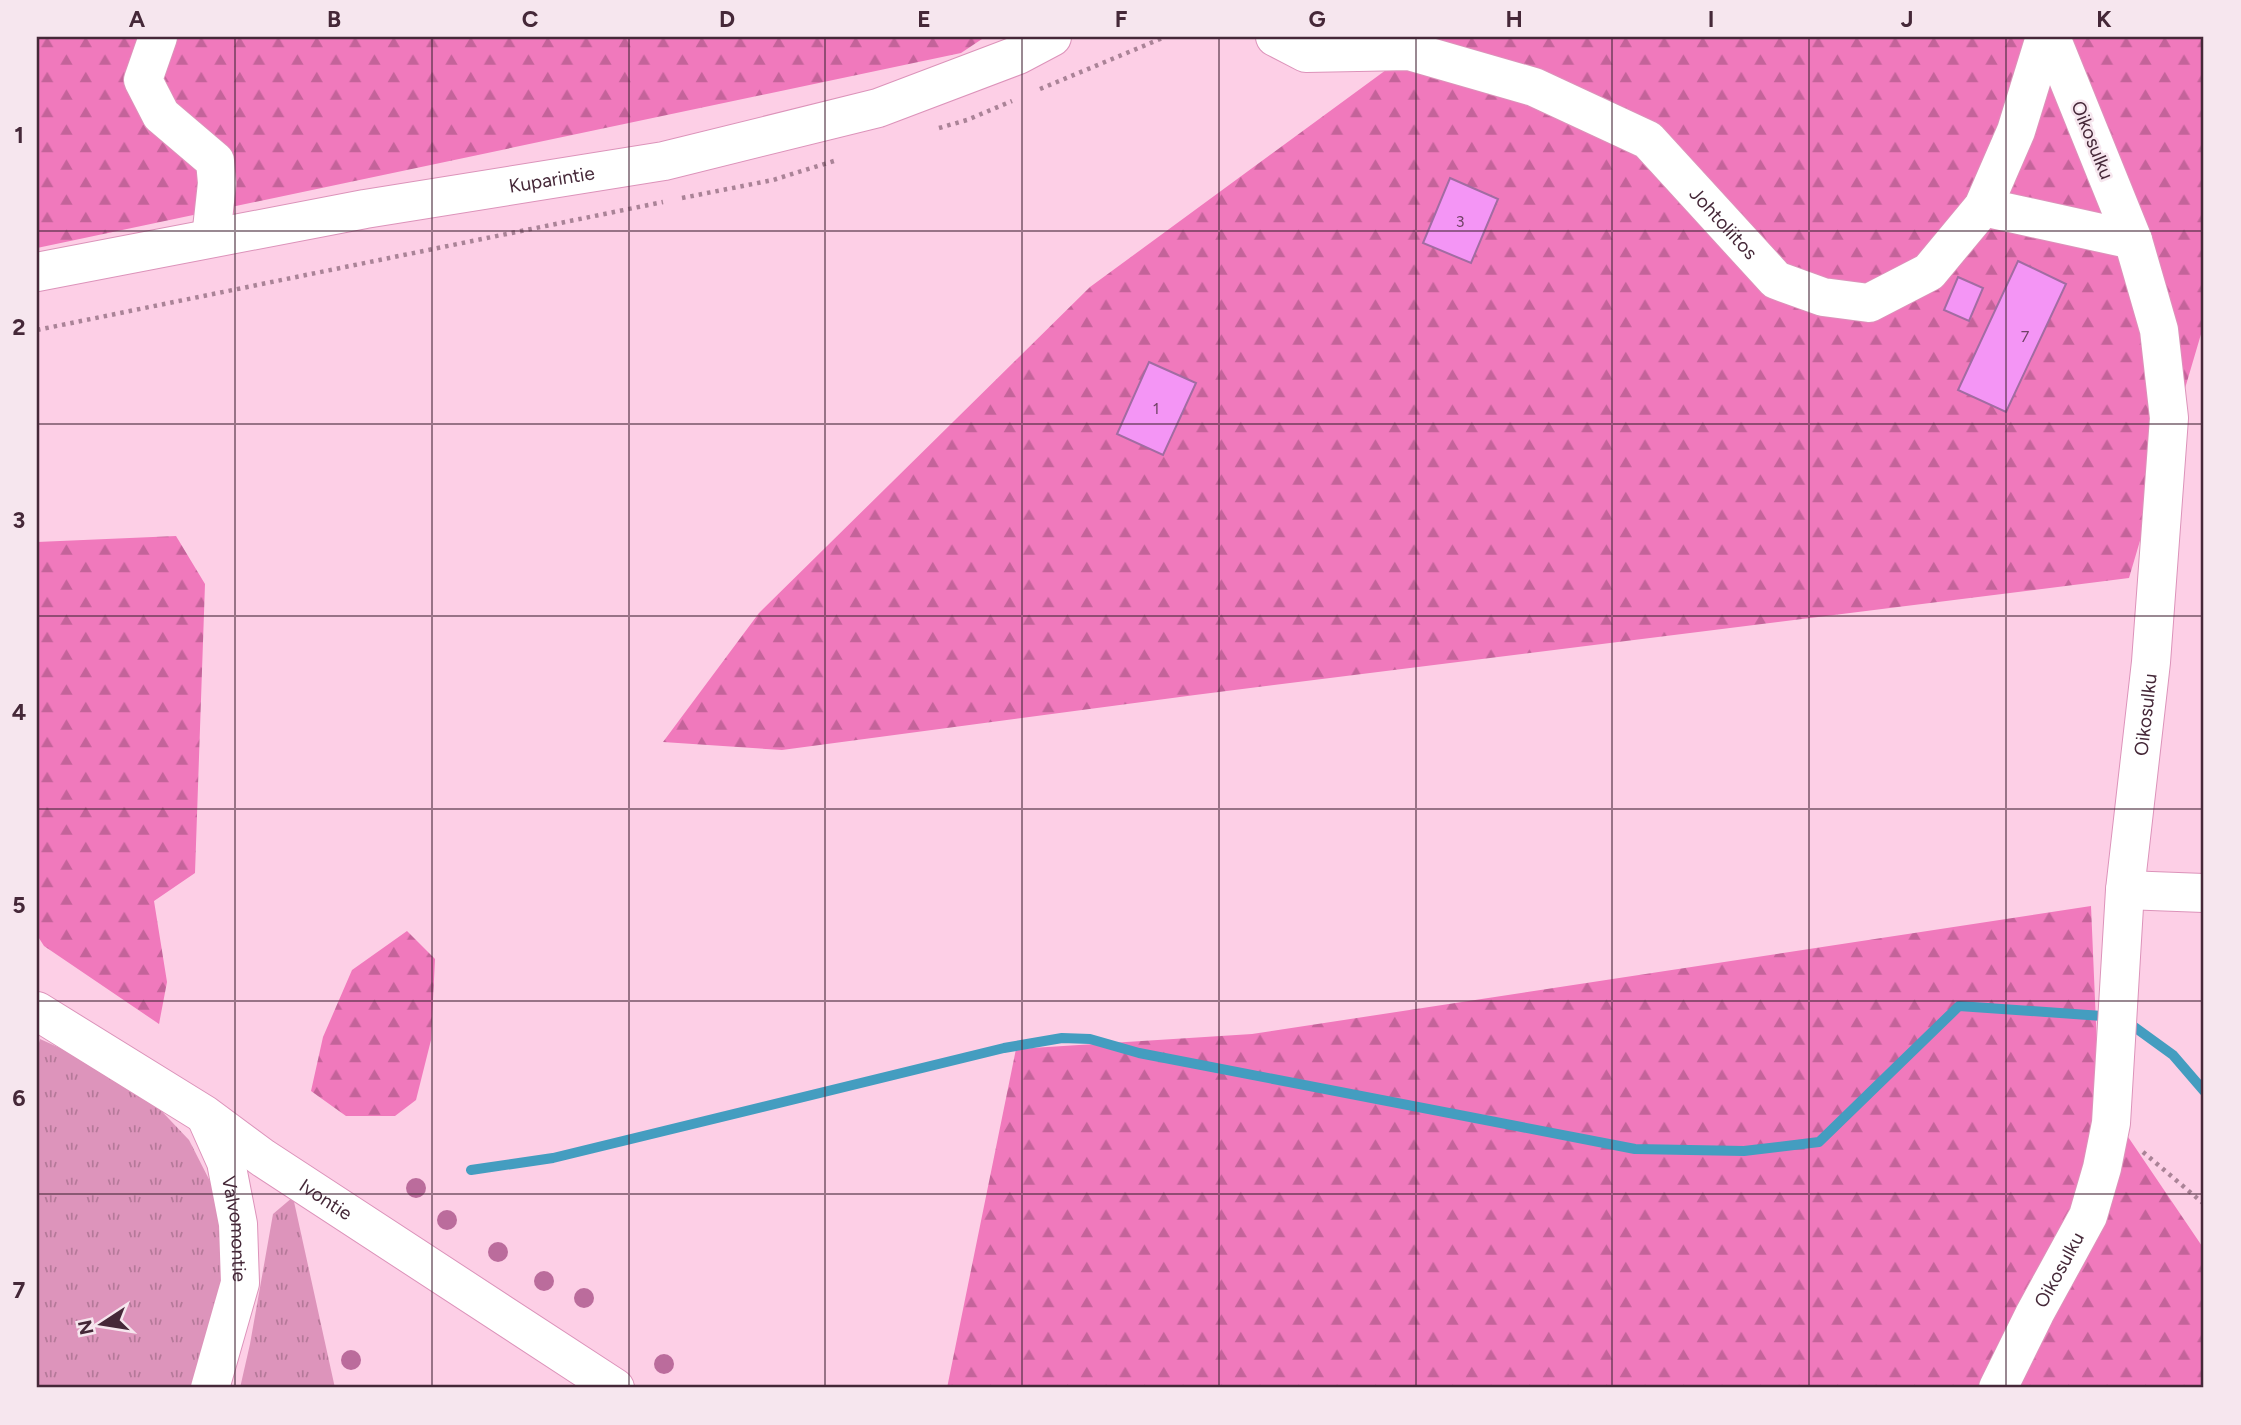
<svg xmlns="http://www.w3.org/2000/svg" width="2241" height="1425" font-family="Figtree,sans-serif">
	<defs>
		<pattern id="grass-tufts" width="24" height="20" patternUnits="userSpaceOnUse" patternTransform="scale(1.75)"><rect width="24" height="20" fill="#dd94bb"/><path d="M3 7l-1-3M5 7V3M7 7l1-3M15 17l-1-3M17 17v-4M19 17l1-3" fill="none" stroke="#b57999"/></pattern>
		<pattern id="forest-firs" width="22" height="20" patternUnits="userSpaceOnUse" patternTransform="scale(1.75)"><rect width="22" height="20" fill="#f079bc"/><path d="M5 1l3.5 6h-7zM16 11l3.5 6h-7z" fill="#c4639a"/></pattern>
	</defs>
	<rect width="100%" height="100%" fill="#fdcfe6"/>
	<path fill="url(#grass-tufts)" d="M40,1039L133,1081L189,1140L217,1195L230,1256L197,1388H37V1051Z
		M293,1197L335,1388H240L250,1344L273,1214Z"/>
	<path fill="url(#forest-firs)" d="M37,37H985L961,53L37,248Z
		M1431,37H2204V324L2129,578L1195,695L782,750L663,742L759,613L1090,287Z
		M176,536L205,584L195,873L154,901L167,982L159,1024L44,946L37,935V542Z
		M2091,906L2099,1094L2204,1249V1388H947L1016,1049L1252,1034Z
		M407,931L435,959L431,1040L416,1100L395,1116H346L311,1091L323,1037L352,970Z"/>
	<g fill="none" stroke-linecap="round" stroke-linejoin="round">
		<path stroke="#449dc0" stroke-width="10" d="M2133,1026L2173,1055L2204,1091
			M471,1170L553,1158L1004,1048L1062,1038L1090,1039L1139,1053L1635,1149L1744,1151L1819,1142L1959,1006L2102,1016"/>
	</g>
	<path fill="#f495f5" stroke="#a26ca2" stroke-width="2" d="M1450,178L1498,199L1471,263L1423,243Z
		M2018,261L2066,284L2006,412L1958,390Z
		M1958,277L1983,288L1969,321L1944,310Z
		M1149,362L1196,383L1163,455L1117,434Z"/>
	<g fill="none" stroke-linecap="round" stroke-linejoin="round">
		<g stroke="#dc93ba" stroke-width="40">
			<g id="minor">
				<path d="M158,37L143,80L161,115L215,161L217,183L211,238"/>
				<path id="s1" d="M1275,37L1306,53L1409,51L1534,87L1648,140L1776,280L1823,297L1869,303L1929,272L1983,207L2016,131L2045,37"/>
				<path d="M1983,207L2133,240"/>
				<path id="s2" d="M37,272L365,209L664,161L878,108L1018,55L1052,37"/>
				<path d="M2125,890L2204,893"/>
				<path id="s3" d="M37,1011L205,1115L263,1158L615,1388"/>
				<path id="s4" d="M206,1117L226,1162L238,1224L240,1283L210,1388"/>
				<path id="s5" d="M1998,1388L2035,1313L2088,1216L2102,1168L2111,1123L2125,890L2151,662L2169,418L2159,330L2133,240L2051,37"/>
			</g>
		</g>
		<path stroke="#aa8397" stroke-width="4.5" stroke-dasharray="3.5 5" stroke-linecap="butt" d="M1040,89L1165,37
			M939,128L967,120L1012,101
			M682,198L773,180L837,160
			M37,330L663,202
			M2143,1152L2204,1204"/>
		<use href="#minor" stroke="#fff" stroke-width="38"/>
	</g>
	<g fill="#bb6c9c">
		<circle cx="416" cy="1188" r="10"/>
		<circle cx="447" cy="1220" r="10"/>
		<circle cx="498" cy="1252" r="10"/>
		<circle cx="544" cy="1281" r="10"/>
		<circle cx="584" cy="1298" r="10"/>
		<circle cx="351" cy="1360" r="10"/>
		<circle cx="664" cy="1364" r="10"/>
	</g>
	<path fill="none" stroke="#452838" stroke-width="2" stroke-opacity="0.55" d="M235,37V1388M432,37V1388M629,37V1388M825,37V1388M1022,37V1388M1219,37V1388M1416,37V1388M1612,37V1388M1809,37V1388M2006,37V1388M37,231H2204M37,424H2204M37,616H2204M37,809H2204M37,1001H2204M37,1194H2204"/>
	<g text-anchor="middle" stroke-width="5" stroke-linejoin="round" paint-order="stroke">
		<g font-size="16" fill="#714367">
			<text x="1460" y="227">3</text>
			<text x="2025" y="342">7</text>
			<text x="1156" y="414">1</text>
		</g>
		<g font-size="19" fill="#452838" stroke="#f6e6ee">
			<text transform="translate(2093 140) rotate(68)" y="7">Oikosulku</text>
			<text dy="7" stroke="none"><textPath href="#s2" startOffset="523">Kuparintie</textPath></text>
			<text dy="7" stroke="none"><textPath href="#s1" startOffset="506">Johtoliitos</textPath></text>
			<text dy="7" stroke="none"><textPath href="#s5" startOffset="700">Oikosulku</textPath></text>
			<text dy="7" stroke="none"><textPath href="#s3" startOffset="345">Ivontie</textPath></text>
			<text dy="7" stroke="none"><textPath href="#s4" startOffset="117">Valvomontie</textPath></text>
			<text dy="7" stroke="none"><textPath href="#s5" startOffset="133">Oikosulku</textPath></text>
		</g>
	</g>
	<rect width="2241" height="1425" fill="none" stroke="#f6e6ee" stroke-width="77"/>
	<g transform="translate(102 1324) rotate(258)" stroke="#f6e6ee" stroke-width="5" paint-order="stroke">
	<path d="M0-5L12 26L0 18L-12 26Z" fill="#452838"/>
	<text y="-10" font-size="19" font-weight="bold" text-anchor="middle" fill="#452838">N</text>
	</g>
	<rect x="38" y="38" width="2164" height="1348" fill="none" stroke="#452838" stroke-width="2.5"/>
	<g font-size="23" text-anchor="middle" font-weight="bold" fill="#452838">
		<text x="137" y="27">A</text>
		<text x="334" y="27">B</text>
		<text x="530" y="27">C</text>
		<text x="727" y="27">D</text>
		<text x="924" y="27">E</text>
		<text x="1121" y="27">F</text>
		<text x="1317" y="27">G</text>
		<text x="1514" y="27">H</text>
		<text x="1711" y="27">I</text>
		<text x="1907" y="27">J</text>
		<text x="2104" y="27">K</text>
		<text x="19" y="143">1</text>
		<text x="19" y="335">2</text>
		<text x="19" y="528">3</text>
		<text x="19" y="720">4</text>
		<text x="19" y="913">5</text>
		<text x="19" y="1106">6</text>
		<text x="19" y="1298">7</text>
	</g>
</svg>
